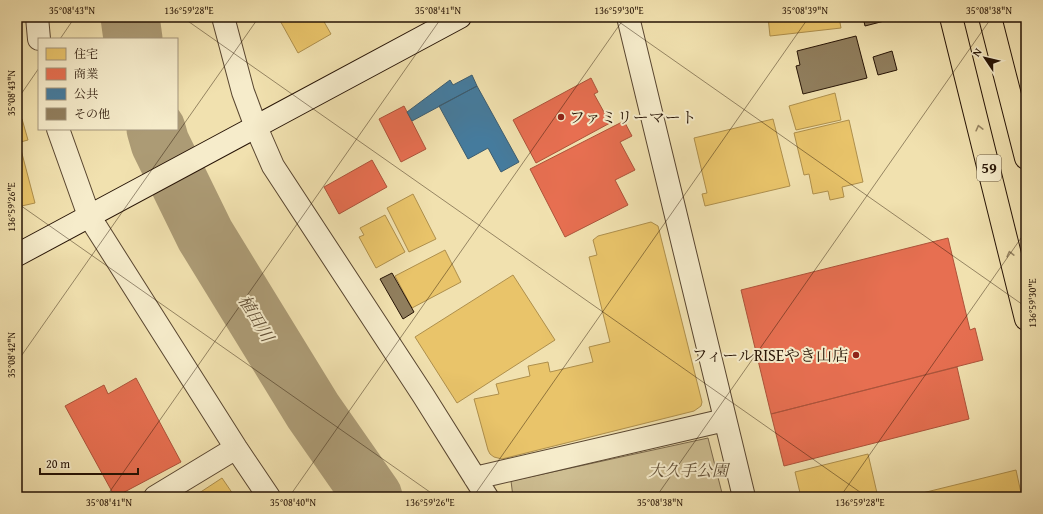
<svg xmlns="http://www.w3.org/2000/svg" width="1043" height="514" font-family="'Gentium Book Plus','Noto Serif JP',serif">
	<rect width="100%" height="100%" fill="#f1e1af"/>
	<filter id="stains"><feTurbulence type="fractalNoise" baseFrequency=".005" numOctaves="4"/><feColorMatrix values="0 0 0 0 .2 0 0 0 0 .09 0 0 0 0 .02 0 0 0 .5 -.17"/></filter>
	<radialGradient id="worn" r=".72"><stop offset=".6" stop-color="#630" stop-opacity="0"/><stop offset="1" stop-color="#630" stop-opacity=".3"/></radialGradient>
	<path fill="#cebe92" stroke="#7a684c" d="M708,438L723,497H513L511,481Z"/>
	<path fill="#e9c46a" stroke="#ae8f4c" d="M278,17H327L323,20L331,34L298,53Z
		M768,17H839L841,28L770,36Z
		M835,93L841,120L796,130L789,106Z
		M22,119L28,140L17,143V120Z
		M773,119L790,186L705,206L702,194L707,193L694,138Z
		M849,120L863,182L842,187L844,197L830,200L828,191L813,194L809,174L804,175L794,133Z
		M17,146H20L35,203L17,207Z
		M413,194L436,239L409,252L387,208Z
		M385,215L405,252L376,268L359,237L364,235L360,228Z
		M651,222L658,226L702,402L701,406L694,411L502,459L494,457L490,454L488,450L474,399L499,394L496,384L530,376L528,366L548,362L550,372L593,362L589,347L610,342L589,257L597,255L593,240L598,236Z
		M445,250L461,282L412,308L395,276Z
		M513,275L555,340L457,403L415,337Z
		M868,454L877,493L862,497H801L795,472Z
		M1016,470L1021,493L1004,497H906Z
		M222,478L235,497H193Z"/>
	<path fill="#e76f51" stroke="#ad533a" d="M591,78L598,92L594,94L610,123L536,163L513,120Z
		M404,106L426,149L401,162L379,119Z
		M624,121L632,136L620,142L635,170L615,180L628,205L565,237L530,169Z
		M372,160L387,187L339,214L324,187Z
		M948,238L970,330L975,328L983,360L771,414L741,290Z
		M957,367L969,419L784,466L771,414Z
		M136,378L181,462L115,497L65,406L104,385L108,394Z"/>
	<path fill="#457b9d" stroke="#3c5c6f" d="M472,75L477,86L412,121L407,112L450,80L453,85Z
		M477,86L519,162L501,172L488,148L468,159L439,106Z"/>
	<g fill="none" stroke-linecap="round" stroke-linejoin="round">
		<path stroke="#ac9b75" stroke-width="59" d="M130,17L133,39
			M156,129L160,143L205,235L313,411L373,497"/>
	</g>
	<path fill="#907e5d" stroke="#261305" d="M863,17H895L896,18L865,26Z
		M856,36L867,78L803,94L796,66L800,65L797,51Z
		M892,51L897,70L878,75L873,57Z
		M392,273L414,312L403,319L380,279Z"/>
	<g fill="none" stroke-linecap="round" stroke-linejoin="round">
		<g stroke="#594630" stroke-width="24">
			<path id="street" d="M37,17L39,39
				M223,17L243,92L256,127L273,166L423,395L487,497
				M628,17L744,497
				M58,129L89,216L236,448L269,497
				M475,478L725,420
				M155,497L236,448"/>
		</g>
		<g stroke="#261305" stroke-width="24">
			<path id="secondary" d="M17,255L460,17"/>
		</g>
		<g stroke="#261305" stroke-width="24">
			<path id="primary" d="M951,17L1026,319
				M990,17L1026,158"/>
		</g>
		<use href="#street" stroke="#f6eccb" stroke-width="22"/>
		<use href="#secondary" stroke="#f6eccb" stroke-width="22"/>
		<use href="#primary" stroke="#f1e1af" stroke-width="22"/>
	</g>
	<defs><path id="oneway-chevron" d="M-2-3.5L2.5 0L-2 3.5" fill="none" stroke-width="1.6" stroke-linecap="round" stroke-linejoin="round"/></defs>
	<g stroke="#968462">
		<use href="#oneway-chevron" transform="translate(979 128) rotate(-104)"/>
		<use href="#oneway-chevron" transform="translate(1010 254) rotate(-104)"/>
	</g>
	<path fill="none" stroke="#261305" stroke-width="1" stroke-opacity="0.45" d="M182,17L867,497M612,17L1026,307M60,39L75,17M17,100L39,68M17,203L437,497M17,362L259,17M106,497L442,17M289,497L625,17M473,497L809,17M656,497L992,17M840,497L1026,231M1023,497L1026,493"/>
	<g fill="#8f2418" stroke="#f6eccb" stroke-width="1.5">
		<circle cx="561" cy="117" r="4"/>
		<circle cx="856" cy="355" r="4"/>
	</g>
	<g text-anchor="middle" stroke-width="4" stroke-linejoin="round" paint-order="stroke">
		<rect fill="#f6eccb" stroke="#645440" stroke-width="1" x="977" y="155" width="24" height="26" rx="3"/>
		<g font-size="15" font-weight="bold" fill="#261305">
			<text x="989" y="173">59</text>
		</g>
		<g font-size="16" fill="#261305" stroke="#f6eccb" text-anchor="start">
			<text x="569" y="123">ファミリーマート</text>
			<text x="848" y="361" text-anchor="end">フィールRISEやき山店</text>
		</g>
		<g font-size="16" font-style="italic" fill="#614f36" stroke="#f6eccb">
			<text x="688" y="476">大久手公園</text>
		</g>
		<g font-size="17" font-style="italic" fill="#625037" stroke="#f6eccb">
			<text transform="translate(256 318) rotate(59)" y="6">植田川</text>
		</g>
	</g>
	<rect width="1043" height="514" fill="none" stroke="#f1e1af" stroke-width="44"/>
	<rect x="38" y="38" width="140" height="92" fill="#f6eccb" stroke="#a3957c"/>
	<rect x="46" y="48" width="20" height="12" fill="#e9c46a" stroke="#a3957c"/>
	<text x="74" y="58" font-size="12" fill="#261305">住宅</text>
	<rect x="46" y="68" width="20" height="12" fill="#e76f51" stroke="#a3957c"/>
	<text x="74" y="78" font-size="12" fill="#261305">商業</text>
	<rect x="46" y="88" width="20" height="12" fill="#457b9d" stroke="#a3957c"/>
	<text x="74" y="98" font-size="12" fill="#261305">公共</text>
	<rect x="46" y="108" width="20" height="12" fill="#907e5d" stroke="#a3957c"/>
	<text x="74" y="118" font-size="12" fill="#261305">その他</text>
	<g transform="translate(985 58) rotate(305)" stroke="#f6eccb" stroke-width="3" paint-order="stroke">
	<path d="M0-3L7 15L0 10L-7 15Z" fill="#261305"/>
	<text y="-6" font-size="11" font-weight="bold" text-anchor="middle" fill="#261305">N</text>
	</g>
	<path d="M40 468v6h98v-6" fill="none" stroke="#261305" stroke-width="2"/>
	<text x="46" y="468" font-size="12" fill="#261305" stroke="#f6eccb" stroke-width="3" paint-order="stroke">20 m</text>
	<rect x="22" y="22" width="999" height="470" fill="none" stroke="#261305" stroke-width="1.5"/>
	<g font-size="10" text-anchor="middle" fill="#261305">
		<text x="72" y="14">35°08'43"N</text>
		<text x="189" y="14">136°59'28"E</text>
		<text x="438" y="14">35°08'41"N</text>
		<text x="619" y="14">136°59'30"E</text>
		<text x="805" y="14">35°08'39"N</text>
		<text x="989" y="14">35°08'38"N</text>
		<text transform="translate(11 93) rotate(-90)" y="4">35°08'43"N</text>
		<text transform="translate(11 207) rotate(-90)" y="4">136°59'26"E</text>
		<text transform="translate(1032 303) rotate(-90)" y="4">136°59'30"E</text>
		<text transform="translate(11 355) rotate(-90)" y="4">35°08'42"N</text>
		<text x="109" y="506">35°08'41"N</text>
		<text x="293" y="506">35°08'40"N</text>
		<text x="430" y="506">136°59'26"E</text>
		<text x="660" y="506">35°08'38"N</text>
		<text x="860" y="506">136°59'28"E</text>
	</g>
	<rect width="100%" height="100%" filter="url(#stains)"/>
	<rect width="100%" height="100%" fill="url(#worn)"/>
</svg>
